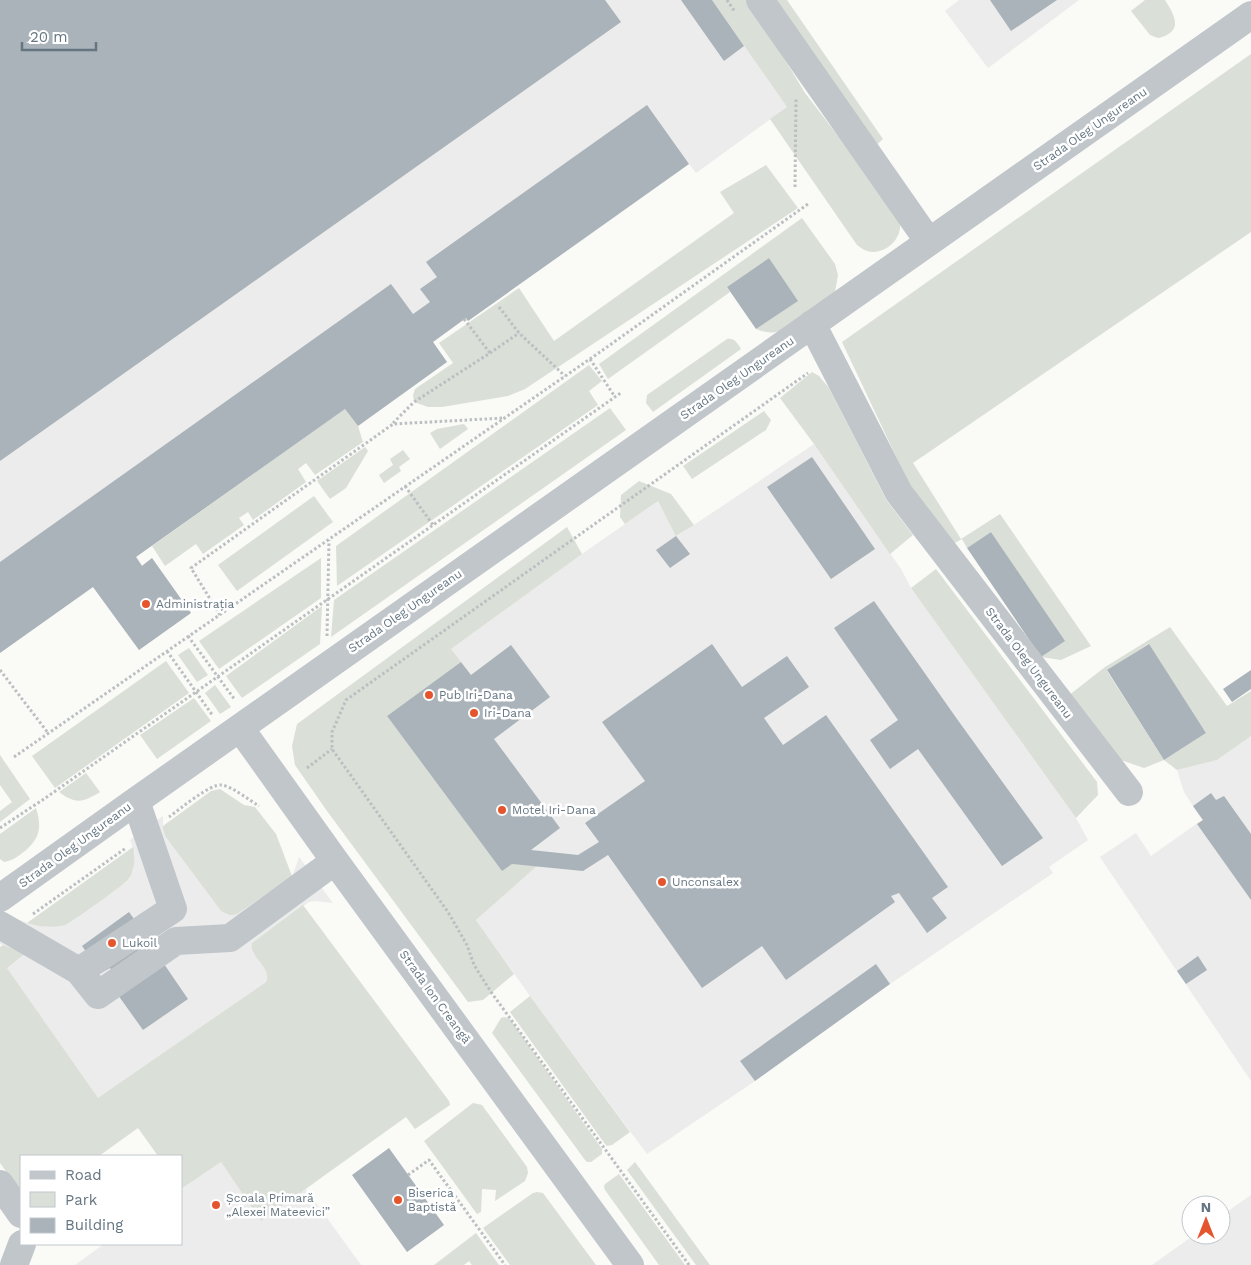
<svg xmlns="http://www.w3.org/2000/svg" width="1251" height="1265" font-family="'Work Sans',sans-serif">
	<rect width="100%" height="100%" fill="#fafaf7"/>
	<path fill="#ebeceb" d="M0,0H712L787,107L696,173L689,164L468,321L466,318L433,342L447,362L358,426L345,410L136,556L142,565L152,558L191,613L139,650L93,587L0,653Z
		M959,0H1079L988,68L945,11Z
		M814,444L901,569L911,588L1076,818L1088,840L1049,867L1053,873L890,984L755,1081L647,1154L530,996L476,920L536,867L502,871L387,716L460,662L451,649L582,554L658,501L677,536L724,505Z
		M1251,736V1081L1100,857L1136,833L1151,856L1202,820L1184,792L1177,770L1217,760Z
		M163,816V829L165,836L221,911L227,915L292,876L296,866L299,857L333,903L315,901L309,902L256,940L252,943L253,953L266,970L267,974L266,982L98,1099L7,968L26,953L0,944V931L17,919L30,924L47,927L67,924L128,881L134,869L135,854L130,840Z
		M221,1162L261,1221L306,1189L361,1265H75L104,1244H181V1189Z
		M1251,1195V1265H1152L1194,1235H1221V1216Z"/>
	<path fill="#dadfd7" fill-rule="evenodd" d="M712,0H746L790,68L805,93L896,211C897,215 900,219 900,223C902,240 884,256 867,251C864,250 860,247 857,245L770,119L787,107Z
		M767,0H787L883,139L871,150Z
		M1145,0H1165C1176,17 1183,32 1158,38L1150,35L1131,11Z
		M1251,54V232L913,463L961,539L1000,514L1091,646L1061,660L1041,657L1064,641L991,532L967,548L962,539L953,544L909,484L842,342Z
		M766,165L798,208L525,389L508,396L442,407H428L414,402L413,395L415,389L453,363L439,343L519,288L554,341L734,213L720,192Z
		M802,218L835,264L838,275L835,292L779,331C770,334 764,332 756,329L797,301L769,258L727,287L730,292L608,379L599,364Z
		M727,339C735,338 737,343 741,349L653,412L646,403L647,395Z
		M589,365L602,381L589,391L598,405L337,586L336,546Z
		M812,372L819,376L829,388L887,501L913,535L890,554L814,444L780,398Z
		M610,408L626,430L331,637L334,600Z
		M345,409L358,426L363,442L315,475L306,463L298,469L306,482L253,520L248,512L239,518L244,525L203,554L196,544L165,566L152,546Z
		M764,411L771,420L766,430L692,479L683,466Z
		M464,424L468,429L440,449L430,433L437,429Z
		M365,447L368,451L346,488L330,499L317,481Z
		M403,450L410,459L399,467L401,471L384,483L379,475L393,465L390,459Z
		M639,481L671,494L694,525L676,536L658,501L625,524L620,517L621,495Z
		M314,496L333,522L237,591L218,565Z
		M567,527L582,554L451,649L461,662L387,716L502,871L512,864L537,866L476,920L514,974L483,1000L468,1002L327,811L295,765L292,746L297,724Z
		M321,558V598L219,669L199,641Z
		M936,569L1097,782L1098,795L1076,818L911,588Z
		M322,606L320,644L242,698L226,676Z
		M1170,627L1227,706L1251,691V736L1217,760L1177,770L1164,760L1144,768L1115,758L1068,696L1105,667ZM1148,644L1206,733L1164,760L1107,671Z
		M189,648L208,675L197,682L178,655Z
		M166,661L189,693L55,788L32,756Z
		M215,685L231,707L220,714L205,693Z
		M194,698L211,721L157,759L140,735Z
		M0,755L30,799L0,822V811L12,802L0,785Z
		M86,773L100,792C84,802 76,805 59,792Z
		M220,789L244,805L255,807L276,834L292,876L237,914C230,916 227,915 221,911L165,836L163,829V826L211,791Z
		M36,808C42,827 40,838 25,851C17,857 14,860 4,862L0,859V834Z
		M133,847C136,858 135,871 128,880C125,884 69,924 65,925C54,928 38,927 27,923Z
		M303,905L449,1101L450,1105L415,1129L406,1117L261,1221L221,1162L181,1189V1156H158L138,1128L99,1156H21V1192L0,1163V947L3,945L26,953L7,968L98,1098L266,982C272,965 249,959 252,943Z
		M530,996L630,1132L612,1145L607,1146L605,1144L510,1012Z
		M504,1017L510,1019L602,1149V1154L591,1162H587L585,1160L492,1033L501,1018Z
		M473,1103L482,1105L527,1167L528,1173L525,1181L495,1201L496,1190L482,1189L481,1212L477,1214L424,1141Z
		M635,1162L710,1265H696L627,1170Z
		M619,1174L685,1265H659L605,1190L604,1187L605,1184Z
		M537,1192L543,1193L596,1265H510L483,1228L533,1193Z
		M476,1233L499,1265H472L469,1261L464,1265H434Z"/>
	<path fill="#aab3b9" d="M0,0H605L621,22L0,461Z
		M681,0H712L744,46L724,61Z
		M990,0H1057L1011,31Z
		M647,105L689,164L468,321L466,318L433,342L447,362L358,426L345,409L136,557L142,566L152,558L191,613L139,650L93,587L0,653V562L391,284L413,314L430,302L420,289L437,277L426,262Z
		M769,258L798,301L756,329L727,287Z
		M812,457L875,549L831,579L767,487Z
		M991,532L1065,641L1041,657L967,548Z
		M676,536L690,554L670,568L656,550Z
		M874,601L957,719L1043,838L1002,866L918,749L890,769L870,740L898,720L834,628Z
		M712,644L742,687L787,656L809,687L764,718L783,745L826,715L948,887L932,898L947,918L927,933L899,893L891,896L895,902L786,980L762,946L702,988L608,855L583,871L512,864L502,871L387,716L461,662L471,675L511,645L550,697L494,739L560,828L531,850L578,855L599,842L585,823L645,781L602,722Z
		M1149,644L1206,733L1164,760L1107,670Z
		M1251,670V689L1232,702L1223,689Z
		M1211,793L1216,800L1224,796L1251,834V900L1197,824L1203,820L1193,806Z
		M129,912L149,940L142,945L158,967L164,964L188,999L143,1030L118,995L126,990L110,968L101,973L82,946Z
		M1198,956L1207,970L1186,984L1177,971Z
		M876,964L890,984L755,1081L740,1061Z
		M389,1148L444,1225L407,1252L352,1175Z"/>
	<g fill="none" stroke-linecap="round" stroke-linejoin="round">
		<path stroke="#bbbfc2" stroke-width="3" stroke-dasharray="2.5 2.5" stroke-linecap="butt" d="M727,0L735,12
			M795,187L796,98
			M499,307L519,333L565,376
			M464,319L490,353
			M590,359L615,397
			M393,423L414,402L490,353L519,333
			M405,486L433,525
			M220,615L191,568L393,424L504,418
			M188,636L235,700
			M327,636L329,540
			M167,651L213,716
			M0,670L48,733
			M14,757L600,352L808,204
			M307,768L332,749
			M169,817C180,809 211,783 222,785C233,787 249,800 259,806
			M0,828L44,799L622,392
			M33,914L126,848
			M408,1175L429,1160L505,1265
			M689,1265L491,992L474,965L467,945L448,912L332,749V732L346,700L808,373"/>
		<path stroke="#c1c6ca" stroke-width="28" d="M760,0L929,242
			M812,324L899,493L1129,792
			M240,728L335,861L630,1265
			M0,898L136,801L1251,15
			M0,925L79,971L173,909L136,801
			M79,971L98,995L176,941L230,938L335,861
			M0,1184L21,1214
			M14,1265L22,1244"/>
	</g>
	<g fill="#e4552e" stroke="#fff" stroke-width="2">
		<circle cx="146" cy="604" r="5"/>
		<circle cx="429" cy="695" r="5"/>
		<circle cx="474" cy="713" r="5"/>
		<circle cx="502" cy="810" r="5"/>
		<circle cx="662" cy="882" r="5"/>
		<circle cx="112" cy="943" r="5"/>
		<circle cx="398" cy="1200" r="5"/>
		<circle cx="216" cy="1205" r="5"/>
	</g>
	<g text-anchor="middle" stroke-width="5" stroke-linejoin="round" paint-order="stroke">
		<g font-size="12" fill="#657682" stroke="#fff">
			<text transform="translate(1090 129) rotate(-35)" y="4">Strada Oleg Ungureanu</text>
			<text transform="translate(737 378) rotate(-35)" y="4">Strada Oleg Ungureanu</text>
			<text transform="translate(405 611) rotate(-35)" y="4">Strada Oleg Ungureanu</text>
			<text transform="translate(1029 663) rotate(53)" y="4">Strada Oleg Ungureanu</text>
			<text transform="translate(75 845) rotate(-36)" y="4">Strada Oleg Ungureanu</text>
			<text transform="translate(435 997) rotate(54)" y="4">Strada Ion Creangă</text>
		</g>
		<g font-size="12" fill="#657682" stroke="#fff" text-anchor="start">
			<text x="156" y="608">Administrația</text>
			<text x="439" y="699">Pub Iri-Dana</text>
			<text x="484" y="717">Iri-Dana</text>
			<text x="512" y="814">Motel Iri-Dana</text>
			<text x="672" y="886">Unconsalex</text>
			<text x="122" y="947">Lukoil</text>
			<text x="408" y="1197">Biserica<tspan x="408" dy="14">Baptistă</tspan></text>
			<text x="226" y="1202">Școala Primară<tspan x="226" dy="14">„Alexei Mateevici”</tspan></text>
		</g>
	</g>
	<rect x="20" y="1155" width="162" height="90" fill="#ffffff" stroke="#c1c8cd"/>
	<rect x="30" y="1171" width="25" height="8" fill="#c1c6ca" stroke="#c1c8cd"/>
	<text x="65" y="1180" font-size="15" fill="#657682">Road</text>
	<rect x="30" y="1192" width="25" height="15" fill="#dadfd7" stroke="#c1c8cd"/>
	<text x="65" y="1205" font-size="15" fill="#657682">Park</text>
	<rect x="30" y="1218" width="25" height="15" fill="#aab3b9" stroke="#c1c8cd"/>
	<text x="65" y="1230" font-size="15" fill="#657682">Building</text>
	<g transform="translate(1206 1220)"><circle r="24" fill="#ffffff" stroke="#c1c8cd"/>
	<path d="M0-4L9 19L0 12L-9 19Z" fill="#e4552e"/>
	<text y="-8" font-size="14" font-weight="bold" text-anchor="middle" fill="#657682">N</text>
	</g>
	<path d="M22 42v8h74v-8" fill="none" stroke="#657682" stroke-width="2.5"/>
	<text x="30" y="42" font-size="15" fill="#657682" stroke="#ffffff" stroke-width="4" paint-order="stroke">20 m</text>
</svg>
